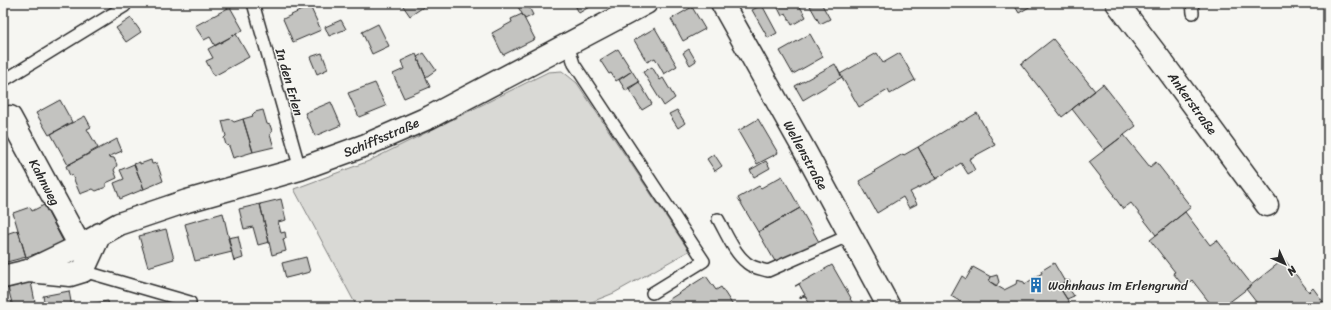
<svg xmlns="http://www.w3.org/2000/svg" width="1331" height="310" font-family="Sriracha,sans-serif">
	<rect width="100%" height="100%" fill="#f6f6f2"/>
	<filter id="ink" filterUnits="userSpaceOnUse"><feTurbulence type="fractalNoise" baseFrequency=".025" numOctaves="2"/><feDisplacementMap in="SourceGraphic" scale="8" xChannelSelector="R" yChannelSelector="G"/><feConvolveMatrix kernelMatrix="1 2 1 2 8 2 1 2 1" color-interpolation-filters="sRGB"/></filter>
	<g filter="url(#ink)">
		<path fill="#d9d9d5" stroke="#828280" d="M562,71L577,83L689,251L614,293L579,307H357L294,189L369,161L548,72Z"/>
		<path fill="#c3c3c0" stroke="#2b2b2b" d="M401,3H427L428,4L410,16Z
			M520,3H527L533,15L525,19L517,5Z
			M574,3H596L579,13Z
			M769,3H798L806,17L792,25L786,13L782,16L776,4L771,7Z
			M815,3H821L830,19L820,24L810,6Z
			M1013,3H1036L1019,13Z
			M762,5L777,33L768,38L752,10Z
			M310,6L321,30L293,42L283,19Z
			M230,7L243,30L215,46L210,37L204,40L195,26Z
			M692,7L705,29L683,41L671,19Z
			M522,14L535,39L503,55L492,33L512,22L511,19Z
			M131,18L141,32L126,42L116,28Z
			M341,20L346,29L329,36L325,27Z
			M378,24L389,46L372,54L362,32Z
			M655,28L677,66L664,74L655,58L647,62L634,40Z
			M236,34L249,57L214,76L206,61L213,58L208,49Z
			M810,34L823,57L793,74L780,51Z
			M1053,39L1095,91L1062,117L1021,64Z
			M618,49L632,71L616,81L611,73L609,74L600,60Z
			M689,49L696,61L690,65L683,53Z
			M322,53L328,69L317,74L310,57Z
			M424,53L436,70L426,77L417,57Z
			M877,53L883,63L900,53L915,80L890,94L888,90L859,107L840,74Z
			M416,54L430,87L404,98L393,74L404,69L401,61Z
			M835,64L842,77L803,100L795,86Z
			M652,67L660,80L663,78L675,98L664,106L643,72Z
			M632,71L639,82L626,91L619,80Z
			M639,82L652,104L642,110L628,88Z
			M375,83L386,106L359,117L348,93Z
			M1103,84L1136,126L1104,150L1072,109Z
			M60,100L72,122L49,135L36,113Z
			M331,102L341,125L315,136L305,113Z
			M263,110L267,124L270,125L272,131L270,135L274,147L253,152L243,119L253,116L252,115L255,112Z
			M677,110L685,123L678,128L669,114Z
			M977,113L995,145L969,159L975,170L968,174L961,163L936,179L918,147L961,121L962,122Z
			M85,116L91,127L87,129L98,148L68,165L51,134Z
			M230,119L234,122L243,119L253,152L233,158L229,146L226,145L224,138L226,136L222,121Z
			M758,119L778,153L757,164L738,131Z
			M1124,135L1150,167L1156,162L1191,207L1156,235L1131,203L1123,209L1113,195L1114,194L1089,162Z
			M117,139L122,151L108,157L114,158L117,165L114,170L117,178L106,183V187L96,191L93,189L80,194L72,175L70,176L66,166Z
			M918,147L936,179L910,192L917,204L909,208L903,197L877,213L859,181L875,172L874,171L903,154L904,155Z
			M714,154L722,166L715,171L707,159Z
			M151,160L152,164L157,163L163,181L144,189L134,164L140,162V164Z
			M766,161L770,168L754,177L750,170Z
			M134,164L144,189L120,199L114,183L124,179L120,170Z
			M782,176L800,208L758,232L738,198L759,186L761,188Z
			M281,199L286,220L278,222L281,233L285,232L286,238L283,239L286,251L272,255L260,204Z
			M260,204L269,242L258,245L253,227L244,229L239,209Z
			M44,205L63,241L50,249L26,257L13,213L30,207L32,211Z
			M800,208L819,242L798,254L797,251L776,263L758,232Z
			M1185,212L1210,245L1217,240L1252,285L1223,307H1213L1192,280L1184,287L1173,273L1175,272L1150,240Z
			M223,213L232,252L195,261L185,224Z
			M166,229L174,259L148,267L139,236Z
			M18,230L26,257L3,263V235Z
			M238,236L243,258L234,261L228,238Z
			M306,257L310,272L286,278L282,263Z
			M1284,259L1309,292L1313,288L1327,307H1260L1246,289Z
			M1054,263L1065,282L1058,285L1072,307H973L969,303L967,306L966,305L951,296L962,276L966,279L973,267L991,277L989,281L1004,290L1016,284L1017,280L1024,282L1025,284L1042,273L1041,271Z
			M832,265L851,298L850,299L856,307H809L811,306L805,296L800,298V297L805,295L799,284L796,286H795Z
			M997,275L999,282L996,286L989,281L990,277Z
			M706,276L716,290L721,287L734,307H668L665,302Z
			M1064,280L1070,281L1068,287L1074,296L1067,299L1058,285L1065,282Z
			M31,282L36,307H13L8,288Z
			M3,291L8,307H3Z
			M69,291L72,307H45L43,296Z
			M108,301L109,307H81V305Z
			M969,303L974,306L973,307H966Z"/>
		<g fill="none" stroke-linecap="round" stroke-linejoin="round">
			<g stroke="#2b2b2b" stroke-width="14">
				<path id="lane" d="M253,3L300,169
					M1192,3L1193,13
					M568,45L574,64L704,261L652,293
					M3,81L125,6
					M718,219C726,233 734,253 747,263C753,268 761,269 768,271L850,235
					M83,271L190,302"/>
			</g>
			<g stroke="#2b2b2b" stroke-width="25">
				<path id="street" d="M722,3L806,153L889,307
					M1117,3L1159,58L1267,205
					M10,117L80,246
					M29,271L70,275L83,271L100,234
					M3,277L28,271L80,246L119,224L187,201L300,169L366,145L430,117L646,3"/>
			</g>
			<use href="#lane" stroke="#f6f6f2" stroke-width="11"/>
			<use href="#street" stroke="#f6f6f2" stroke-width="22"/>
		</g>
	</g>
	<defs>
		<g id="building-bare" transform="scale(1.2)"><path d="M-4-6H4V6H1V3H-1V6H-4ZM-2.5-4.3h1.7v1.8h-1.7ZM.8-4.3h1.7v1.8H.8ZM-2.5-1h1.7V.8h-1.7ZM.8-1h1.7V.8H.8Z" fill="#1f6fb2" stroke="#f6f6f2" stroke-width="2.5" paint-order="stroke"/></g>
	</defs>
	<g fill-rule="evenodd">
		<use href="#building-bare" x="1036" y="285"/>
	</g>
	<g text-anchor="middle" stroke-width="3" stroke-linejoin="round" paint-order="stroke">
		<g font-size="13" fill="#2b2b2b" stroke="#f6f6f2">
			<text transform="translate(290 82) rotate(74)" y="5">In den Erlen</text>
			<text transform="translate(1193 103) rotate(54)" y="5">Ankerstraße</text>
			<text transform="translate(381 137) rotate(-23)" y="5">Schiffsstraße</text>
			<text transform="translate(806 155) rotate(61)" y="5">Wellenstraße</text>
			<text transform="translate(45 182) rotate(62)" y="5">Kahnweg</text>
		</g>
		<g font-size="13" fill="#2b2b2b" stroke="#f6f6f2" text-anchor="start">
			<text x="1048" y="290">Wohnhaus im Erlengrund</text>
		</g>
	</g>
	<rect width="1331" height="310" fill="none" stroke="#f6f6f2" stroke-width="16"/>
	<rect x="8" y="8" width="1315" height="294" fill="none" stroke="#2b2b2b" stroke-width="1.5" filter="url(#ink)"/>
	<g transform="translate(1285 264) rotate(135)" stroke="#f6f6f2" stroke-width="3" paint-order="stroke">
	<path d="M0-3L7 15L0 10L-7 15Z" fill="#2b2b2b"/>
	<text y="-6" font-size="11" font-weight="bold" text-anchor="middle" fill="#2b2b2b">N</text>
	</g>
</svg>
